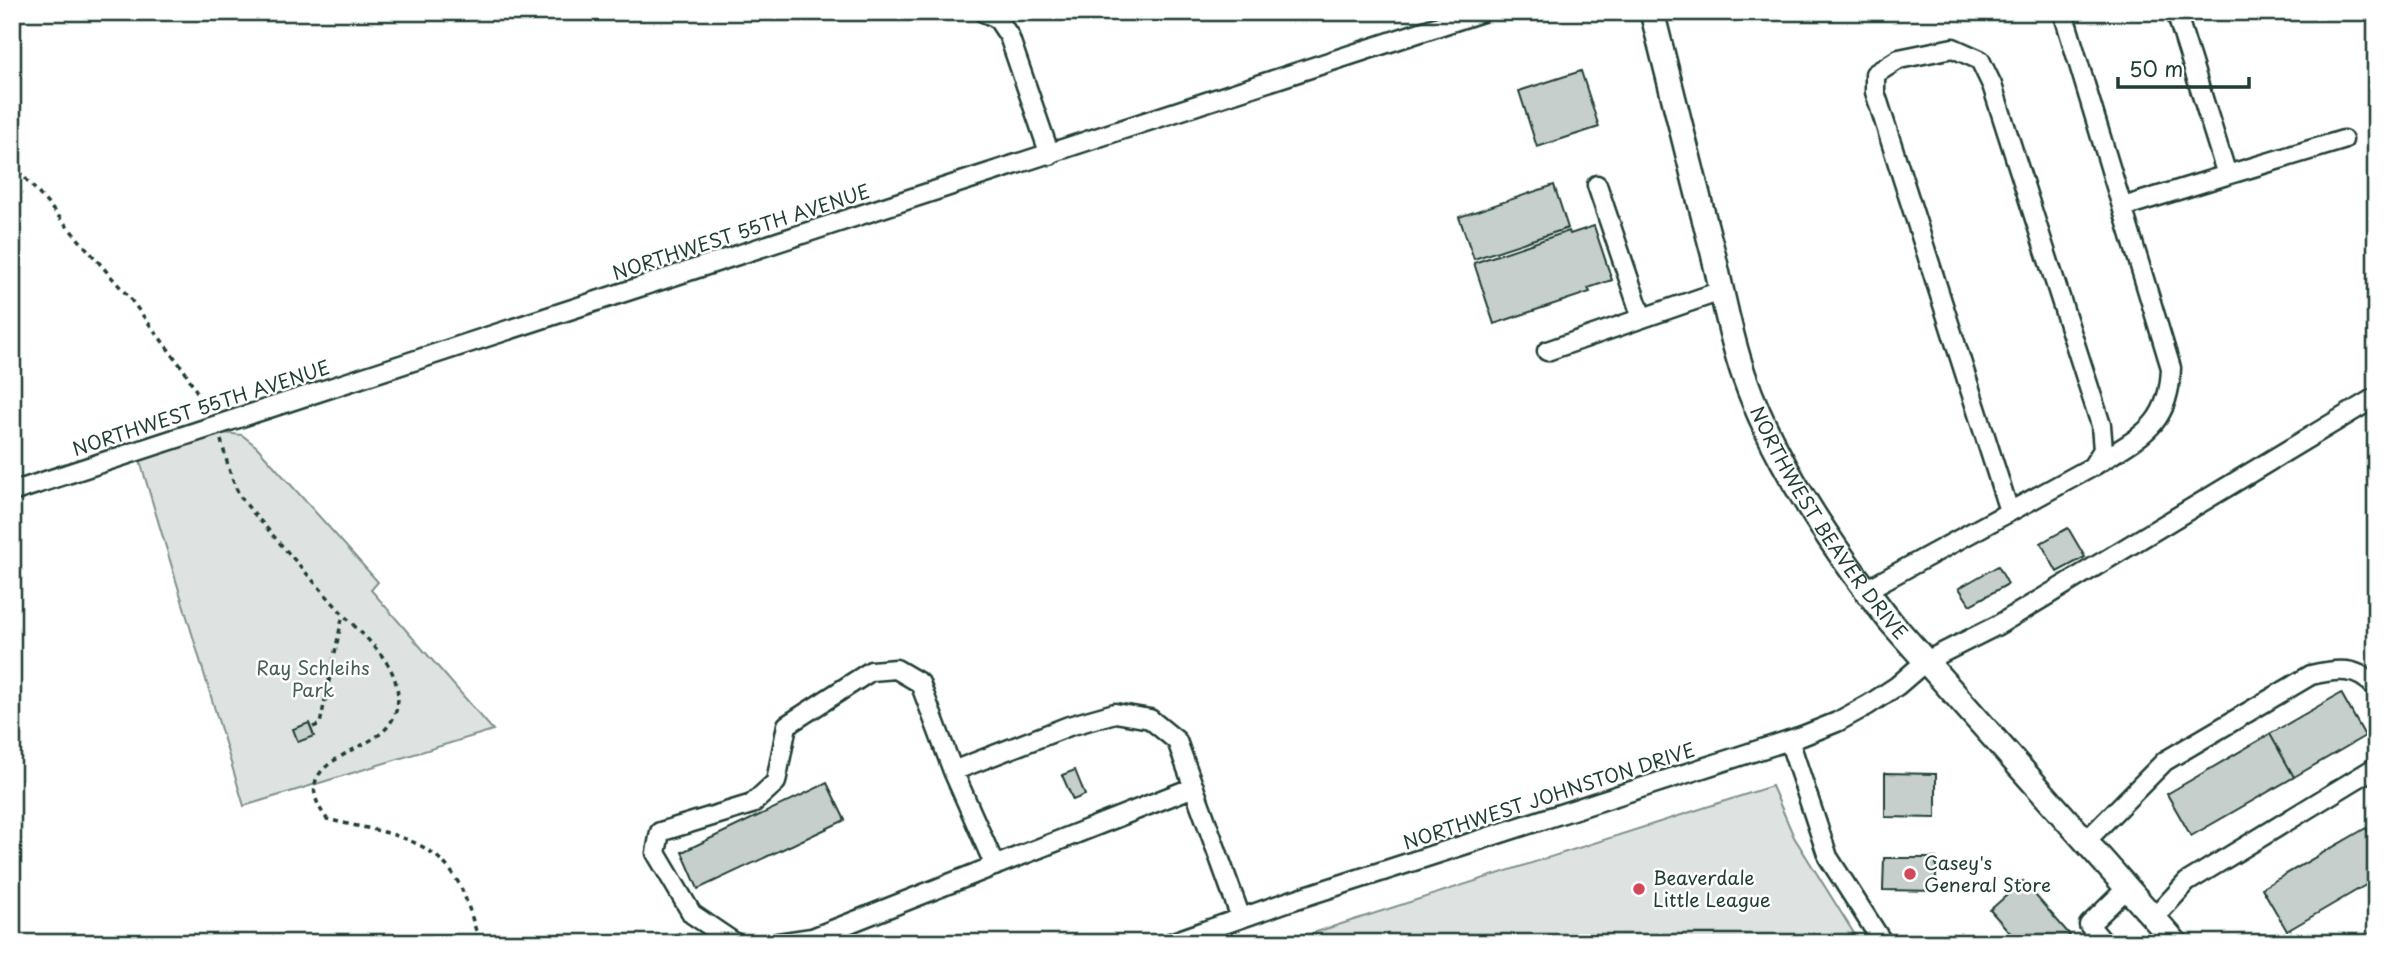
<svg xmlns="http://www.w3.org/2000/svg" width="2388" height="955" font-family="'Playpen Sans',sans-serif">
	<rect width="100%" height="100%" fill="#fff"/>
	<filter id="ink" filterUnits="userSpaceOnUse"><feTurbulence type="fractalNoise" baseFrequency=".0143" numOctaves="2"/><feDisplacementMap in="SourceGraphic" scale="14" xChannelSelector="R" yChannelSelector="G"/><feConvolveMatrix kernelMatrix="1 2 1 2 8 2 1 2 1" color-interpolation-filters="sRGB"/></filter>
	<g filter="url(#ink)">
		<path fill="#dee3e2" stroke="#7e908b" stroke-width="2" d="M223,433L242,435L257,447L378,582L371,590L493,730L244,806L140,461Z
			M1772,786L1794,837L1860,943H1282Z"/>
		<path fill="#c7cfcc" stroke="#1f3d34" stroke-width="2" d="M1581,71L1599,127L1537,147L1519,91Z
			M1554,185L1568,228L1474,259L1459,217Z
			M1594,226L1612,280L1588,288L1590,292L1494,324L1474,263L1569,231L1570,234Z
			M2068,528L2085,557L2057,572L2041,543Z
			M1998,566L2008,584L1970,605L1959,588Z
			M2341,693L2365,736L2294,777L2270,734Z
			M309,723L314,736L298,742L293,729Z
			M2270,734L2294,777L2191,836L2167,794Z
			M1075,770L1085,795L1073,800L1062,775Z
			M1885,773L1936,774V818L1885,817Z
			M827,783L845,820L698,889L682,852Z
			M2366,828L2376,845V879L2287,931L2262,888Z
			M1884,858H1936V891L1883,890Z
			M2023,881L2070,935L2061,943H2019L1990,910Z
			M2376,930V943H2353Z
			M679,933L687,943H667Z"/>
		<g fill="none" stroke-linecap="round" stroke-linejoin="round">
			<g stroke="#1f3d34" stroke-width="23">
				<path id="minor" d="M983,12L997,18L1009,36L1050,155
					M2063,12L2171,368C2169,427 2140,436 2095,465
					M2227,175L2343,140
					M1597,185L1642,318
					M2123,207L2227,175L2176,12
					M1547,351L1721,291
					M12,492L1482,12
					M1866,590L2092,467L2103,450L2101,425L1992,85L1980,60L1953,48L1899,59L1875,74V92L2009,511
					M1789,740L1828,857L1883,943
					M953,771L995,866
					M2086,841L2165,761L2311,675C2336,669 2358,666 2376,688
					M2154,918L2187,882L2376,767
					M735,943L692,914L656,853L660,832L752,804L776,782L787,725L871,671L896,669L920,683L953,771L1069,726L1115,713L1150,719L1177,741L1241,918
					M778,943L812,938L1194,787
					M1170,943L1287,902L1802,736L1837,722L1868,705L1897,686L1926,661L1998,625L2376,397
					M2104,943L2089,925L2127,888"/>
			</g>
			<g stroke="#1f3d34" stroke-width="28">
				<g id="major">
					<path id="s1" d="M1652,12C1672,93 1692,173 1713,253C1723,295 1730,336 1744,376C1774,462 1834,550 1890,621L2176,943"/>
				</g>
			</g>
			<path stroke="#1f3d34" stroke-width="3.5" stroke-dasharray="5 5" stroke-linecap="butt" d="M12,163L128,296L184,370L208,411
				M221,440C226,458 231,480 240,496C249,509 261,521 271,533C294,560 318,586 342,613C360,633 387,654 395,680C400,696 399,711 389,725C367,755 283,760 327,819C376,832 430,833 458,882C468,900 473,923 480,943
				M313,727L320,724L343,614"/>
			<use href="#minor" stroke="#fff" stroke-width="18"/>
			<use href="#major" stroke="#fff" stroke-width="23"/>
		</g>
	</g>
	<g fill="#d1495b" stroke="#fff" stroke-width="2.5">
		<circle cx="1910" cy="874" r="7"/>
		<circle cx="1639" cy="889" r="7"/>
	</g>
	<g text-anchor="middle" stroke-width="5" stroke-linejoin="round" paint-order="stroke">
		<g font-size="19" fill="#1f3d34" stroke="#fff">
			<text transform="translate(741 232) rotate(-18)" y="7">NORTHWEST 55TH AVENUE</text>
			<text transform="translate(201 408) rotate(-18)" y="7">NORTHWEST 55TH AVENUE</text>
			<text dy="7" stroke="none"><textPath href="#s1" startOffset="546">NORTHWEST BEAVER DRIVE</textPath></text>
			<text transform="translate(1549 796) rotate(-18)" y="7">NORTHWEST JOHNSTON DRIVE</text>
		</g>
		<g font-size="19" fill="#455e57" stroke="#fff">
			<text x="313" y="675">Ray Schleihs<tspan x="313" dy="22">Park</tspan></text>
		</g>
		<g font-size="19" fill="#1f3d34" stroke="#fff" text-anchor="start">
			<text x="1924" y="870">Casey's<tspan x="1924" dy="22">General Store</tspan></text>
			<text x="1653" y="885">Beaverdale<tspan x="1653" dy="22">Little League</tspan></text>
		</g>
	</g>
	<rect width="2388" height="955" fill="none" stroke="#fff" stroke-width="42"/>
	<rect x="21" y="21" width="2346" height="913" fill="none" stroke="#1f3d34" stroke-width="2.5" filter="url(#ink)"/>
	<path d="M2118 77v10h131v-10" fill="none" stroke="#1f3d34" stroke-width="3.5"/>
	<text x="2129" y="77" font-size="21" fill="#1f3d34" stroke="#ffffff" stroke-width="5" paint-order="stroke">50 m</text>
</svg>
